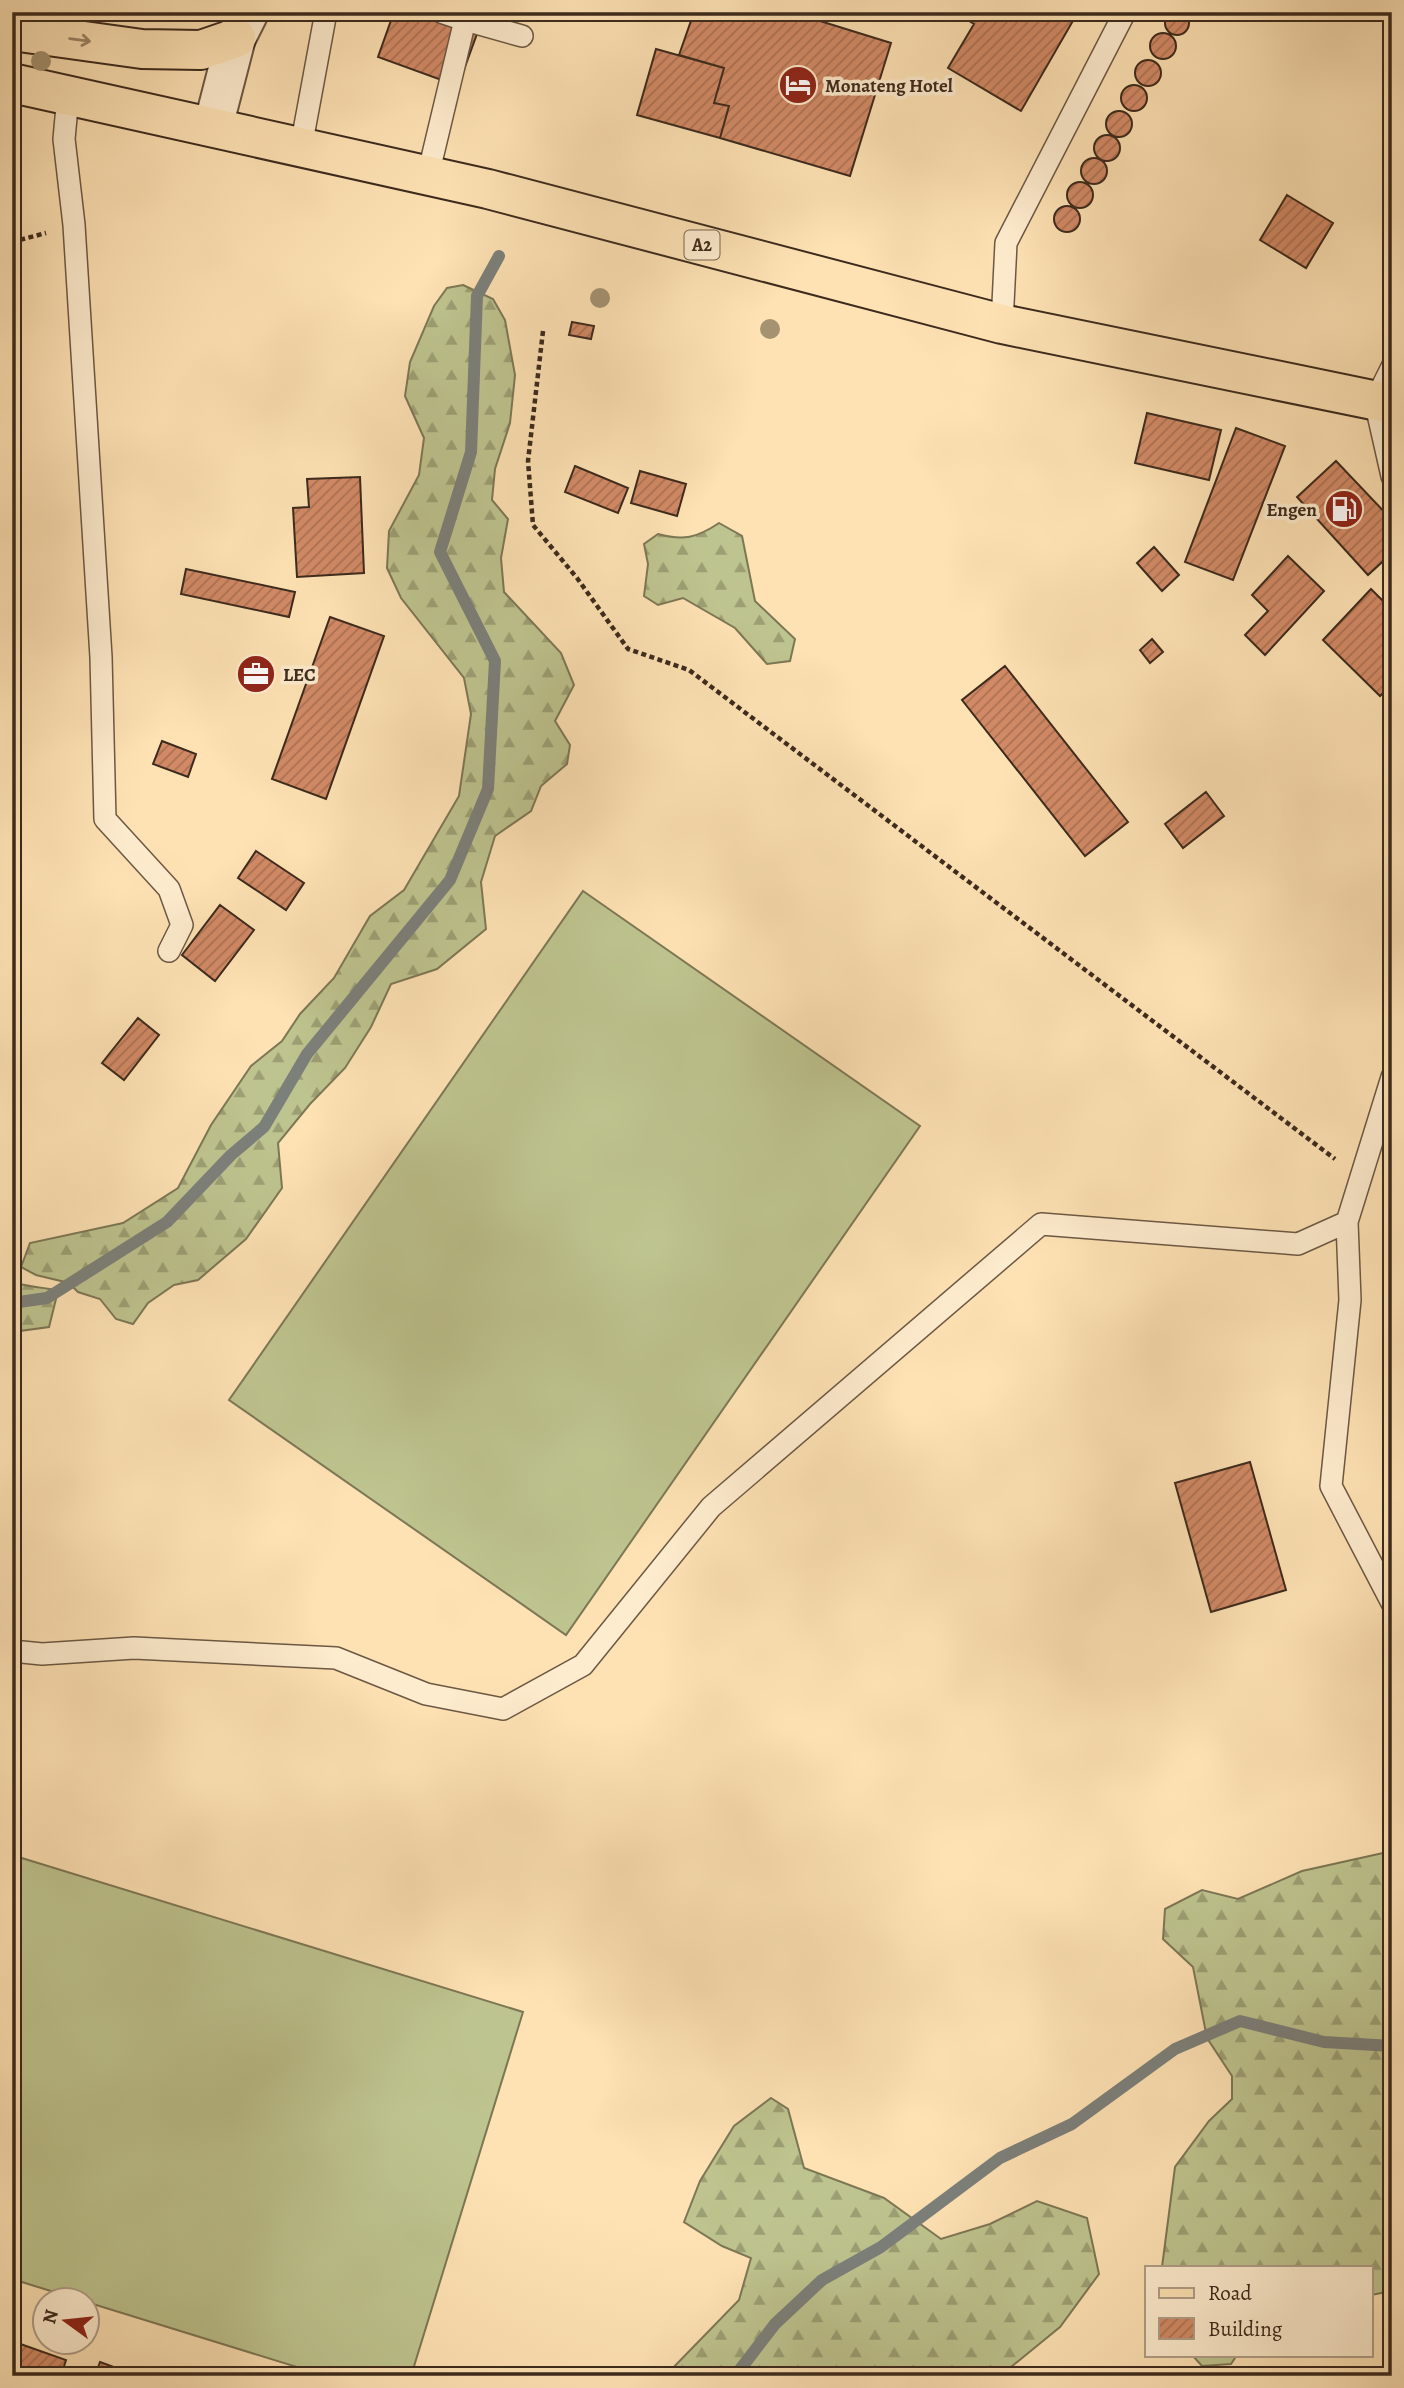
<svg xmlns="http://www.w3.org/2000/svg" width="1404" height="2388" font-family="Alegreya,serif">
	<defs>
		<pattern id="forest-firs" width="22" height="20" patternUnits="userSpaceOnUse" patternTransform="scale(1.75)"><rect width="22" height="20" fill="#bec48f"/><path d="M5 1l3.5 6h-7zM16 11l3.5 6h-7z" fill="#9c9f74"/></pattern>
		<pattern id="building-hatch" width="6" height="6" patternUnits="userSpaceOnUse" patternTransform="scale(1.75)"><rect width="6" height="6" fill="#d28a66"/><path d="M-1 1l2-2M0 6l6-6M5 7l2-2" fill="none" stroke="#ac7153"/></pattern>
	</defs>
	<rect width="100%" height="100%" fill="#fee2b4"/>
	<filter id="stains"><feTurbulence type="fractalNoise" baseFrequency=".00286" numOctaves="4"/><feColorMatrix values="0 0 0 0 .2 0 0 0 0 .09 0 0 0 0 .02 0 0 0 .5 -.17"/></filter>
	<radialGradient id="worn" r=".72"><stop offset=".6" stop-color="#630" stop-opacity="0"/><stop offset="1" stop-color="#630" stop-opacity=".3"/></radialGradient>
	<path fill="#bec48f" stroke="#7d7756" stroke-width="2" d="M583,891L920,1126L566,1635L229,1400Z
		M12,1855L523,2012L411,2376H326L12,2279Z"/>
	<path fill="url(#forest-firs)" stroke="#7d7756" stroke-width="2" d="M463,285L493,299L505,320L515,375L510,423L495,469L492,500L508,519L501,558L504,592L561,653L574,685L555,721L570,745L567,764L541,786L531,811L495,836L481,882L486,929L437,969L391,984L371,1027L345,1068L310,1104L278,1143L282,1188L246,1239L198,1280L174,1285L148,1303L133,1324L116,1319L100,1299L78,1292L69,1283L36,1275L21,1267L30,1243L123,1223L178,1188L211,1125L251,1066L282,1041L300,1014L334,978L370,916L404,890L459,796L471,714L464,678L401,598L387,568L389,531L419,475L424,438L405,396L410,362L434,306L447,288Z
		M719,523L742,536L755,601L795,639L790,661L767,664L735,628L683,598L658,605L644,596L648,564L644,544L658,534C683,541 697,538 719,523Z
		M12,1281C25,1288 43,1286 58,1291L49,1327L12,1332Z
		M1392,1851V2291L1371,2295V2267H1162L1175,2167L1209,2121L1232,2099V2076L1207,2038L1193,1967L1163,1939L1165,1909L1202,1890L1238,1899L1302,1871Z
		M771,2098L788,2109L804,2168L884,2198L941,2239L990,2224L1037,2201L1087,2218L1099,2274L1060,2327L1000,2376H665L739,2300L751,2258L722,2246L684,2222L700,2181L734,2126Z
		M1192,2355H1237L1231,2364L1202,2366Z"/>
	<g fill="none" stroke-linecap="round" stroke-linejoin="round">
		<path stroke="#7c807b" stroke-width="12" d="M12,1303L47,1298L167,1222L231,1155L264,1127L307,1054L450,880L488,789L495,661L440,552L471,452L477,296L499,256
			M735,2376L775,2324L822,2280L881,2247L1000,2158L1072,2124L1175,2049L1240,2021L1324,2042L1392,2046"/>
	</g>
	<path fill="url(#building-hatch)" stroke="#3c2a1d" stroke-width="2" d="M1165 23a12 12 0 1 1 24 0a12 12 0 1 1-24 0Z
		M394,12H485L458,86L378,57Z
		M701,12H791L891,43L850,176L720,138L729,106L714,103L724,68L679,55L692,18Z
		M954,12H1078L1021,111L948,68L974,24Z
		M1150 46a13 13 0 1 1 26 0a13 13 0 1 1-26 0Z
		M656,49L724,68L714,103L729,106L720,138L637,115Z
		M1135 73a13 13 0 1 1 26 0a13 13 0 1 1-26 0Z
		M1121 98a13 13 0 1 1 26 0a13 13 0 1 1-26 0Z
		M1106 124a13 13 0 1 1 26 0a13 13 0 1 1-26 0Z
		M1094 148a13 13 0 1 1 26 0a13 13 0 1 1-26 0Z
		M1081 171a13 13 0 1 1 26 0a13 13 0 1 1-26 0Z
		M1067 195a13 13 0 1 1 26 0a13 13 0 1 1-26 0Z
		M1287,195L1333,223L1306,268L1260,240Z
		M1054 219a13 13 0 1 1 26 0a13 13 0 1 1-26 0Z
		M572,322L594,326L591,339L569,335Z
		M1147,413L1221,430L1209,480L1135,463Z
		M1236,428L1285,446L1233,580L1185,562Z
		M1336,461L1392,520V553L1368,575L1297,497Z
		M575,466L628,488L618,513L565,492Z
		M640,471L686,484L677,516L631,503Z
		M360,477L364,573L297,577L293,508L309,507L307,479Z
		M1154,547L1179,575L1162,591L1137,563Z
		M1288,556L1324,591L1265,655L1245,635L1268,611L1252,595Z
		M186,569L295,592L289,617L181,594Z
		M1371,589L1392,610V684L1380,696L1323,640Z
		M330,617L384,636L326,799L272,779Z
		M1152,639L1163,652L1150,663L1140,650Z
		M1005,666L1128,822L1085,856L962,700Z
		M162,741L196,754L188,777L153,764Z
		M1206,792L1224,816L1183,848L1165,824Z
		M256,851L304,883L286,910L238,878Z
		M220,905L254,930L215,981L182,955Z
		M138,1018L159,1035L124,1080L102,1063Z
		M1250,1462L1286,1590L1211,1612L1175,1483Z
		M12,2341L66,2360L61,2376H12Z
		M100,2362L138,2376H95Z"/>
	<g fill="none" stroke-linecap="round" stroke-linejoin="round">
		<g stroke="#6c5843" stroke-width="24">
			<path id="service" d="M465,20L522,36
				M68,96L64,139L74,225L101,657L105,819L169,889L182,925L169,951
				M301,147L326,12
				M428,175L465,20L441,12
				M1002,324L1006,243L1125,12
				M1392,367L1375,401L1392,476
				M1392,1077L1347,1222L1350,1300L1331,1486L1392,1603
				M12,1651L42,1654L134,1648L336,1658L426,1694L503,1709L583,1665L711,1507L1041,1224L1298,1244L1347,1222"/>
		</g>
		<g stroke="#6c5843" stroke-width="42">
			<path id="minor" d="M213,127L236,38L249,12"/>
		</g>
		<g stroke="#3c2a1d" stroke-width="42">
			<path id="primary" d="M12,31L142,49L201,50L236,38
				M12,83L488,189L1002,324L1392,404"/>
		</g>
		<path stroke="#3c2a1d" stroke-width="4.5" stroke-dasharray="5 3.5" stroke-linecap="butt" d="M12,242L46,233
			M543,331L528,461L533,525L577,578L628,649L689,670L1335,1159"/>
		<use href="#service" stroke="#feecce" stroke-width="21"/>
		<use href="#minor" stroke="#feecce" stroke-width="38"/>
		<use href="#primary" stroke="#fee2b4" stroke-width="38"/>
	</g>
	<g fill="#a59271">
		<circle cx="41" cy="61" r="10"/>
		<circle cx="600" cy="298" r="10"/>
		<circle cx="770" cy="329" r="10"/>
	</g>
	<defs><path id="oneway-shaft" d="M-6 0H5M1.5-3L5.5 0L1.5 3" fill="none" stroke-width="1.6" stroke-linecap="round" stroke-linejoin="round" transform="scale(1.75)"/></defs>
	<use stroke="#9d8668" href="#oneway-shaft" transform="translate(80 40) rotate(8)"/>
	<defs>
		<g id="hotel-disc" transform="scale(2.0125)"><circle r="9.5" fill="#8f2418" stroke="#feecce"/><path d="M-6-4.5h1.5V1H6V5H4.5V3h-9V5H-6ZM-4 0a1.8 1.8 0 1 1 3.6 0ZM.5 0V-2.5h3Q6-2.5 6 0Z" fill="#fff"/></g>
		<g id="fuel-disc" transform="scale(2.0125)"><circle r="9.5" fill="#8f2418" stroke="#feecce"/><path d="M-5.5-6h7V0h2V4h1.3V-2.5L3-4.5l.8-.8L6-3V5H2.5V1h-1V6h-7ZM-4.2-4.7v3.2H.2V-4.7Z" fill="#fff"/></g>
		<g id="office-disc" transform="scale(2.0125)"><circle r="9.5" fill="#8f2418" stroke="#feecce"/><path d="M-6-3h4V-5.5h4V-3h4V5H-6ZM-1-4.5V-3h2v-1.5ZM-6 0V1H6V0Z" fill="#fff"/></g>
	</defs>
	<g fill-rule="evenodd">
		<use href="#hotel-disc" x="798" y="85"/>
		<use href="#fuel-disc" x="1344" y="509"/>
		<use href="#office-disc" x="256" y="674"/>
	</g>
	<g text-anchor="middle" stroke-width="7" stroke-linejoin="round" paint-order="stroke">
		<rect fill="#feecce" stroke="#766452" stroke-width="2" x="684.5" y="230.5" width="35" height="29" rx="5"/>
		<g font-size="18" font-weight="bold" fill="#3c2a1d">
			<text x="702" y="251">A2</text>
		</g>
		<g font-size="19" font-weight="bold" fill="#3c2a1d" stroke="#feecce" text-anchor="start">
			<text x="825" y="92">Monateng Hotel</text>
			<text x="1317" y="516" text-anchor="end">Engen</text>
			<text x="283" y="681">LEC</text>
		</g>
	</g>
	<rect width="1404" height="2388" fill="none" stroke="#fee2b4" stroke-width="42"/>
	<rect x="14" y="14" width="1376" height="2360" fill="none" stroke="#3c2a1d" stroke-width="3.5"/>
	<rect x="21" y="21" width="1362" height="2346" fill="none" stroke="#3c2a1d" stroke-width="2"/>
	<rect x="1145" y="2266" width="228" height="91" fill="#feecce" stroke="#b09e87" stroke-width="2"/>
	<rect x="1159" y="2288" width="35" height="10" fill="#fee2b4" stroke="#b09e87" stroke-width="2"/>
	<text x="1208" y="2300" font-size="21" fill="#3c2a1d">Road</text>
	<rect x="1159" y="2318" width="35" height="21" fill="url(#building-hatch)" stroke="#b09e87" stroke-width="2"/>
	<text x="1208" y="2336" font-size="21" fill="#3c2a1d">Building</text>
	<g transform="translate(66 2321) rotate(285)"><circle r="33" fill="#feecce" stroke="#b09e87" stroke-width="2"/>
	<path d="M0-5L12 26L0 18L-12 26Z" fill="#8f2418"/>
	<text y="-10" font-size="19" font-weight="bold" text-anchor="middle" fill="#3c2a1d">N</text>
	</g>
	<rect width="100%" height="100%" filter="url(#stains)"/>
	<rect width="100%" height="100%" fill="url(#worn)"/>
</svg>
